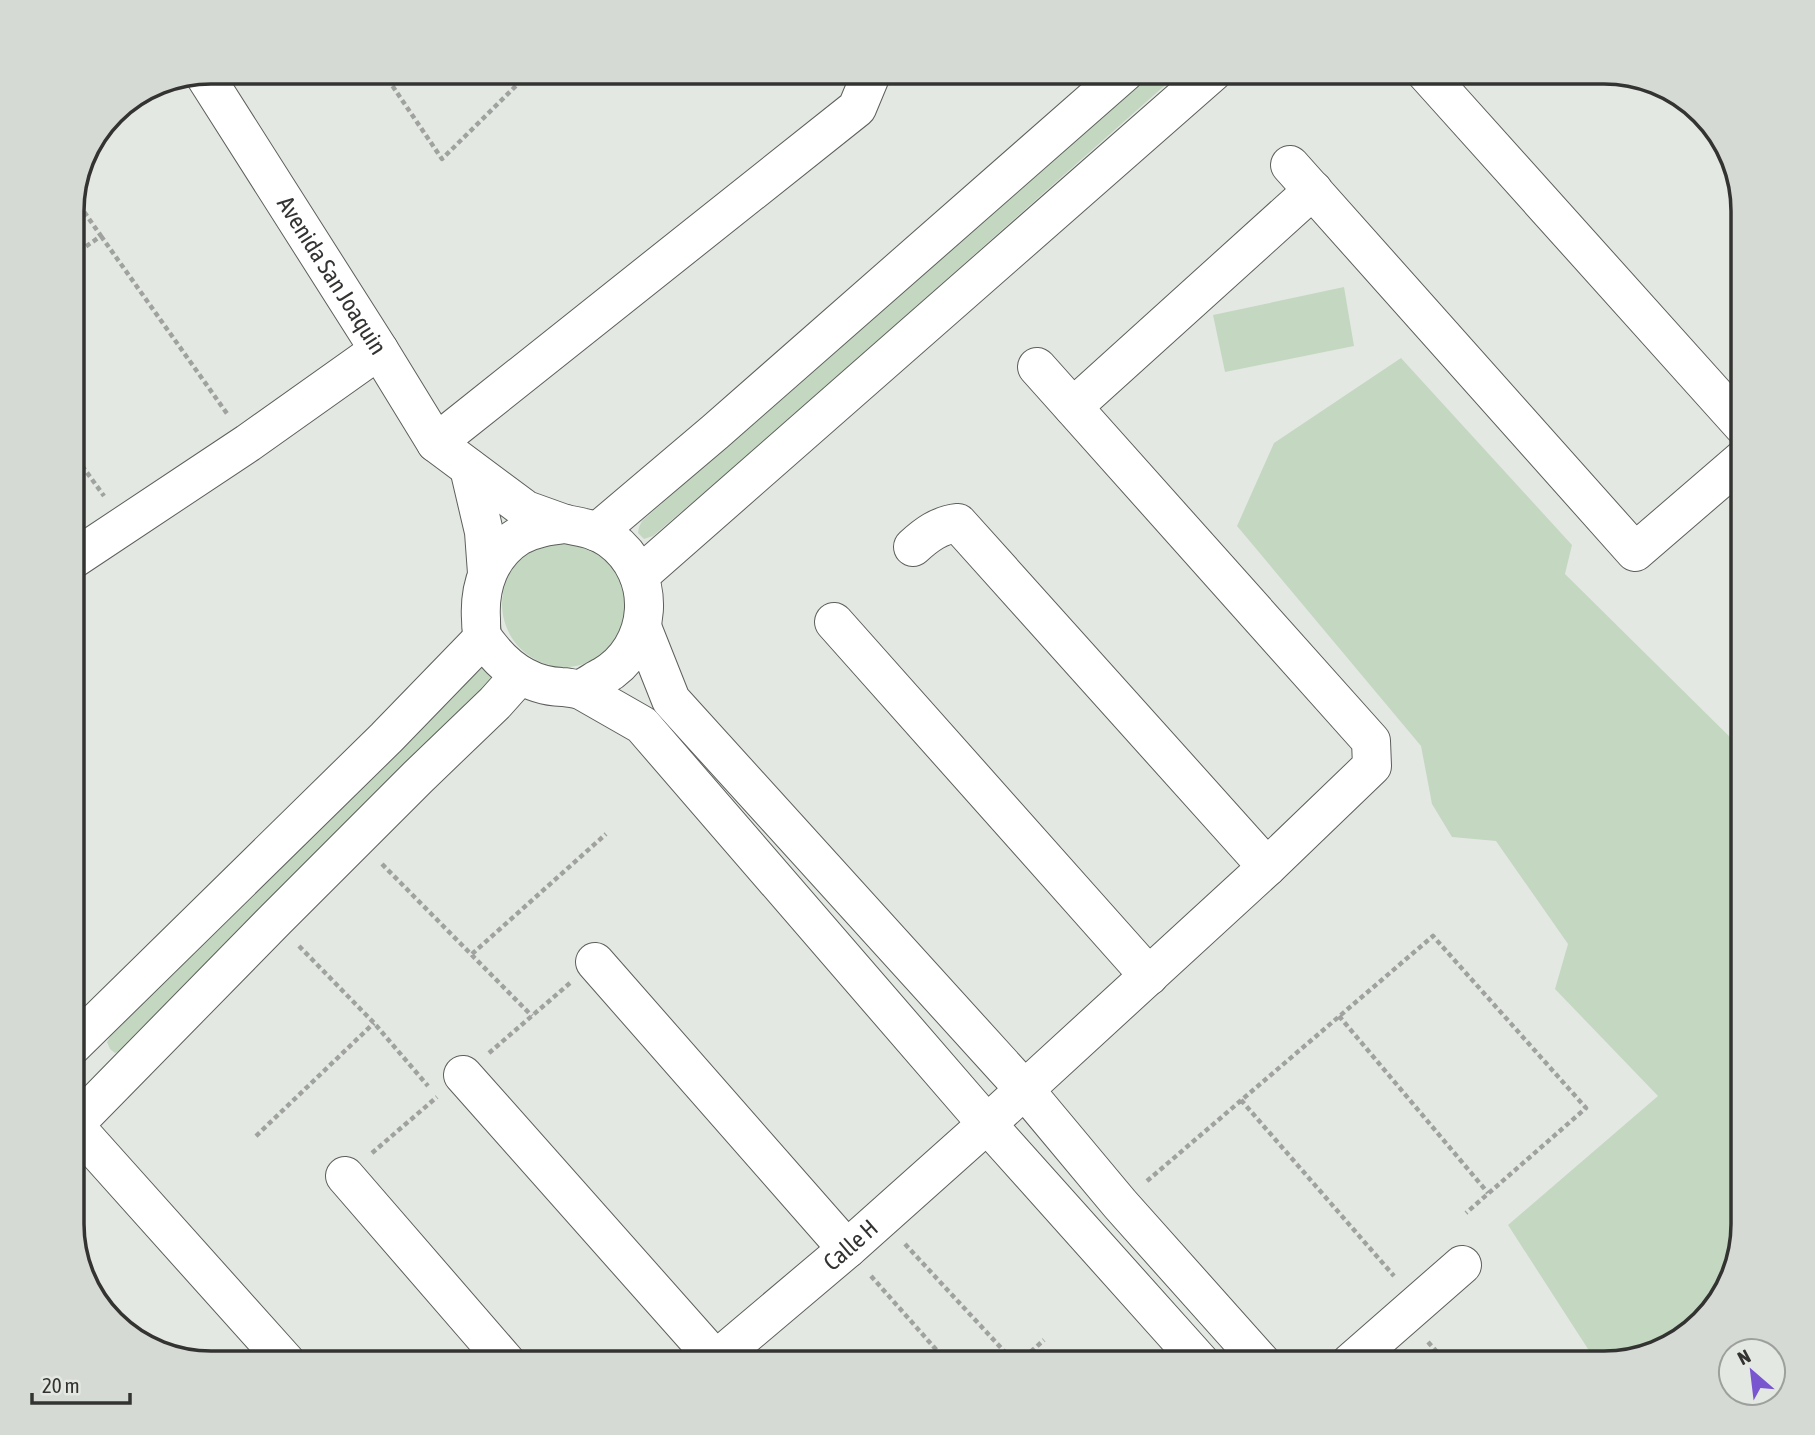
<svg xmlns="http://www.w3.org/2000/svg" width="1815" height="1435" font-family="'Asap Condensed',sans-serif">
	<rect width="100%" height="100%" fill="#e4e8e3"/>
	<path fill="#c4d8c1" d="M1150,72H1180L762,443L653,536L644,539L638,533L639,527L642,521Z
		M1344,287L1354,346L1225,372L1213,315Z
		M1401,358L1572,545L1565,574L1737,744L1743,757V1225L1709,1316L1665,1349L1604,1363H1597L1508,1225L1658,1096L1555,989L1568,944L1496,841L1452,837L1432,804L1421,746L1237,526L1274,443Z
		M502 604a63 63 0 1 1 126 0a63 63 0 1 1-126 0Z
		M481,663L501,674L121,1051L115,1053L110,1049L107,1042L112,1033Z"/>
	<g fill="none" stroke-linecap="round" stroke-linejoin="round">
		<g stroke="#5c5f5b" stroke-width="40">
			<g id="minor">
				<path d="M1425,72L1743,426"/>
				<path id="s1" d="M203,73L379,350L436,443L526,510L565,524"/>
				<path d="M1290,165L1635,552L1743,459"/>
				<path d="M1073,407L1313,190"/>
				<path d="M436,443L857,108L872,72"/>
				<path d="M469,468L484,532L487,573"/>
				<path d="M565,524C581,527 596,529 610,539C659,574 654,648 602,677C595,680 586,688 578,689C574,689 567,687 562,687C534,686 512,673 494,652C491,648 487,644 484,639C481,634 481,625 481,619C479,586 490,554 519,536C534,528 549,526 565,524Z"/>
				<path d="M597,532L715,432L1125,72"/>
				<path d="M913,547C926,535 939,525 958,523L1267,867"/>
				<path d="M72,560L248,443L379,350"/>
				<path d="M639,576L1213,72"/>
				<path d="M834,622L1149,976"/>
				<path d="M642,627L671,700L1024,1089L1120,1204L1262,1363"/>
				<path d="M579,689L642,725L987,1124L1201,1363"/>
				<path d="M595,962L847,1249"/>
				<path d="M72,1046L386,738L483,638"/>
				<path d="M463,1075L716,1360"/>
				<path d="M72,1123L287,1363"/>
				<path d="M72,1127L275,920L418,777L495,703L520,675"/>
				<path d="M345,1176L507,1363"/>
				<path id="s2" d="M712,1363L847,1249L987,1124L1267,867L1372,766L1371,741L1037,367"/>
				<path d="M1350,1363L1462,1265"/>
			</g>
		</g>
		<path stroke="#9fa29e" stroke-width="4.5" stroke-dasharray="5 3.5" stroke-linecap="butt" d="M383,72L442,159L530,72
			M101,236L228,415
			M72,256L101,236L73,196
			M72,452L104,496
			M382,864L532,1016
			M299,946L374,1023L428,1086
			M472,954L606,834
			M1339,1016L1488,1193
			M489,1053L570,983
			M1241,1100L1394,1276
			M256,1136L374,1023
			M372,1153L437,1097
			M1147,1181L1433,936L1586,1108L1466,1213
			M905,1244L1015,1363
			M871,1276L948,1363
			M1428,1342L1447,1363
			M1018,1363L1044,1340"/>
		<use href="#minor" stroke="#fff" stroke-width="38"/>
	</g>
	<g text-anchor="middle" stroke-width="7" stroke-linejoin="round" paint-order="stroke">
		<g font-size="24" fill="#333432" stroke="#e4e8e3">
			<text dy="8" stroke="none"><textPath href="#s1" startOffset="240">Avenida San Joaquin</textPath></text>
			<text dy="8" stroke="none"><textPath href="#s2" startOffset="182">Calle H</textPath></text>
		</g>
	</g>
	<path d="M0 0H1815V1435H0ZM211 84H1604A127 127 0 0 1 1731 211V1224A127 127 0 0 1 1604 1351H211A127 127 0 0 1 84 1224V211A127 127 0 0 1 211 84Z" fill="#d6dad5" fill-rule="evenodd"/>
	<path fill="none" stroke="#333432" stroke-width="3.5" d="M211 84H1604A127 127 0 0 1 1731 211V1224A127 127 0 0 1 1604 1351H211A127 127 0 0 1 84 1224V211A127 127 0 0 1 211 84Z"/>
	<g transform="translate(1752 1372) rotate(332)"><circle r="33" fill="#e4e8e3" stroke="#9da09c" stroke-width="2"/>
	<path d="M0-5L12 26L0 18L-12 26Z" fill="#7956d0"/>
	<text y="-10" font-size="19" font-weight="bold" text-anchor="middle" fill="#333432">N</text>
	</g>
	<path d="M32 1393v10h98v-10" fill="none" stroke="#333432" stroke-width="3.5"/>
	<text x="42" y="1393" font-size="21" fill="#333432" stroke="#e4e8e3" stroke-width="5" paint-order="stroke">20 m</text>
</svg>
